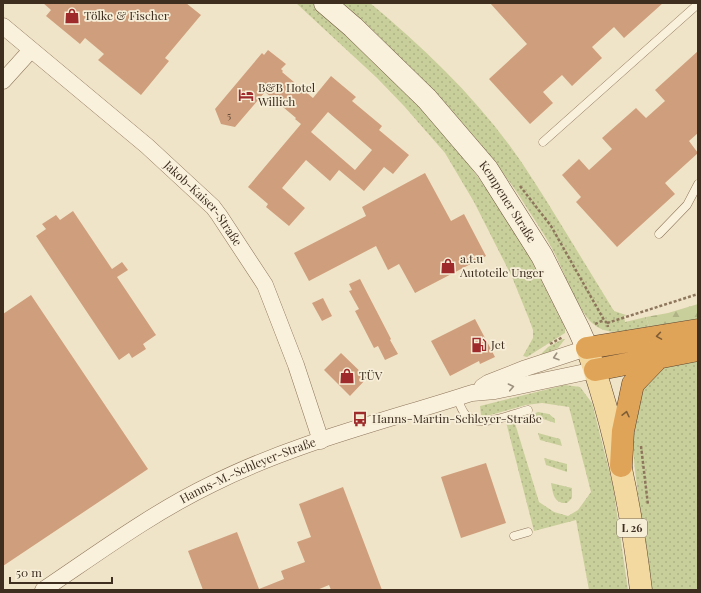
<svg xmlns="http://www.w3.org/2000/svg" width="701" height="593" font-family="'Playfair Display',serif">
	<defs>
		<pattern id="grass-dots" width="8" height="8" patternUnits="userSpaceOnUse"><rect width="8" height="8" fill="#c9cf9b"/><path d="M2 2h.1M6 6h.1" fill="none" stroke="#aeb285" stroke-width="1.8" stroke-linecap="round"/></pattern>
		<pattern id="forest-firs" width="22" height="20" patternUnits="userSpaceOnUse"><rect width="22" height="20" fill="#c9cf9b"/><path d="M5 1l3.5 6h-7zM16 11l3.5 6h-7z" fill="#aeb285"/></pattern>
	</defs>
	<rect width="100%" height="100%" fill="#f0e4c8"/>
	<path fill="url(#grass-dots)" d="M296,3H314L386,68L456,147L491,195L524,246L565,328V333L527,357L523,356L533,338V330L529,319L512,277L474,202L445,153L404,106L377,78Z
		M339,3H370C422,46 470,92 510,146C527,169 542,194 557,218C576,249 595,280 614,311L626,315L624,316L625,322L646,317L649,327C628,330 609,338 592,323C579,311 564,273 556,256C546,236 532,216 520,197C471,123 403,63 339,3Z
		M563,339H565L558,348L538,357L548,347Z
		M698,358V590H651L635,471L632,437L636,390L654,369Z
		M565,385L580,387L592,403L613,486L628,590H589L576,520L534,531L506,422L514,420L539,502L554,512L568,516L578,510L591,492L569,407L542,403L526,405L487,416L481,415L480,406Z
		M538,412L549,414L555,419V423L531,415Z
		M538,433L560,439L562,446L540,440Z
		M544,458L567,464V472L546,465Z
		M551,483L572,488V498L567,503C554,504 553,494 551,483Z"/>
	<path fill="url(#forest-firs)" d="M698,304V319L649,327L646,317L668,313Z"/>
	<path fill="#cf9f7d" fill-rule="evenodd" d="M43,3H186L201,15L165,58L169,61L141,95L98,60L104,54L85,38L80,44L46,16L51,10Z
		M490,3H663L624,38L614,27L592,47L602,58L572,86L562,75L543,92L553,103L530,124L489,79L527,44Z
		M268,50L286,64L281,69L283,71L282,72L313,98L331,76L356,97L352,101L382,126L379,130L409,155L393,174L384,167L364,191L339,170L330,181L306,160L282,188L305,208L289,226L266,207L268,204L248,187L301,124L295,119L296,118L265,92L235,127L221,124L215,109L262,53L264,55ZM328,112L372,150L355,170L311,132Z
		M698,51V133L689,141L698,153L665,183L675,194L617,247L576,202L581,197L562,175L579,159L589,170L612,149L602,138L636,108L646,118L665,101L655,90Z
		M425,173L451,221L464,214L486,256L415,293L399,264L388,270L376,246L309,281L294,253L366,216L362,207Z
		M73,211L112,269L122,262L128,270L117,277L156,335L143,344L146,349L132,358L129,353L119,360L36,236L46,229L42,224L56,215L60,220Z
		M360,279L391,339L390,340L398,354L385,360L378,346L374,348L355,311L359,309L349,291L352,290L349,284Z
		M31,295L148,469L3,566V314Z
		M323,298L332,316L322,321L312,303Z
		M475,319L495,357L480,364L479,361L450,376L431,341Z
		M341,353L367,378L350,396L324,370Z
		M486,463L506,523L461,538L441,477Z
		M343,487L382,590H331L329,585L317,590H203L188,551L237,532L259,589L284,579L281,571L305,562L297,542L311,537L299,504Z"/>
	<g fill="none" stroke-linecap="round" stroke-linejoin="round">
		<g stroke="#8d765c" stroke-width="9">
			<path id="lane" d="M543,142L698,4
				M659,234L687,205L698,184
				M457,398C460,404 462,413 468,417C481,428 512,414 528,410
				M514,536L528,532"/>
		</g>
		<g stroke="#8d765c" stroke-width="17">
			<g id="street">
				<path id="s1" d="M3,26L147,146L213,207L219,215L265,285L296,365L321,441"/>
				<path d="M3,81L31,50"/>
				<path d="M482,387L488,383L526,368L587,348"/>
				<path id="s2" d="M43,590C98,553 152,513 212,484C294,443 385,421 472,393L495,391L595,370"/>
			</g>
		</g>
		<g stroke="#6f573f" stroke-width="23">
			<g id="secondary">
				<path id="s3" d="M325,3L353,27L427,99L487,169L542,256L579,330L587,348"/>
			</g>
		</g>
		<g stroke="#5b4430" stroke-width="23">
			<path id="primary" d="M587,348C615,426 631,507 641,590"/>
		</g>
		<g stroke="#5b4430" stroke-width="23">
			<path id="highway" d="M587,348L698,330
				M595,370L698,350
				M621,466L623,431L633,384L659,357"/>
		</g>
		<path stroke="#8d765c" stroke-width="2.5" stroke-dasharray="3 2" stroke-linecap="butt" d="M520,186L551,226L604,320L607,323L608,327
			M607,323L698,294
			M595,324L604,320
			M550,344L563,337
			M641,446L648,505"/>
		<use href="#lane" stroke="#faf1dc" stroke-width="8"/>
		<use href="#street" stroke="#faf1dc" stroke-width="16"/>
		<use href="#secondary" stroke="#faf1dc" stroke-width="22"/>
		<use href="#primary" stroke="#f3d9a0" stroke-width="22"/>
		<use href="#highway" stroke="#e0a458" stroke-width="22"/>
	</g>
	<defs><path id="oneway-chevron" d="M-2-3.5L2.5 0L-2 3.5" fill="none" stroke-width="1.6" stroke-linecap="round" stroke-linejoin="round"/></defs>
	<g stroke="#7e5d36">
		<use href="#oneway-chevron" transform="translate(659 336) rotate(171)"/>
		<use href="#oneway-chevron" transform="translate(626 414) rotate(-77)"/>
	</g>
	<g stroke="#9c907e">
		<use href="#oneway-chevron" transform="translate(556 357) rotate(162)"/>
		<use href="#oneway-chevron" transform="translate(511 387) rotate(-12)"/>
	</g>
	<defs>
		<g id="shop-bare" transform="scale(1.2)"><path d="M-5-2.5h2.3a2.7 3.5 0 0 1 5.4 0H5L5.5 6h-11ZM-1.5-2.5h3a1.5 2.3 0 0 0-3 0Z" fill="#9e2a2b" stroke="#f7eed8" stroke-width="2.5" paint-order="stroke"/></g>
		<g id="hotel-bare" transform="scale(1.2)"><path d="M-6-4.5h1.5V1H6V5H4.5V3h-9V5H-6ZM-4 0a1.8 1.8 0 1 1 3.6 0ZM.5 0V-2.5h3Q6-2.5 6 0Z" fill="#9e2a2b" stroke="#f7eed8" stroke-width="2.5" paint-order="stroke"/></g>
		<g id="fuel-bare" transform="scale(1.2)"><path d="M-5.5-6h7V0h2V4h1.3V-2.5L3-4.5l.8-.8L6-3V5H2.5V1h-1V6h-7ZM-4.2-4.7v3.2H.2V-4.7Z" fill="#9e2a2b" stroke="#f7eed8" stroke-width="2.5" paint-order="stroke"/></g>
		<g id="bus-bare" transform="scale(1.2)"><path d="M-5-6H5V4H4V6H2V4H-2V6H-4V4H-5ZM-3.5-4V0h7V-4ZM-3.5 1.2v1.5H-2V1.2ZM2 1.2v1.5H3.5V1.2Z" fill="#9e2a2b" stroke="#f7eed8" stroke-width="2.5" paint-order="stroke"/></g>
	</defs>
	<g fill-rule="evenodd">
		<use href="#shop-bare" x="72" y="16"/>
		<use href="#hotel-bare" x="246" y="95"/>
		<use href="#shop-bare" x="448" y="266"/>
		<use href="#fuel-bare" x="479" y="345"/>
		<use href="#shop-bare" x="347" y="376"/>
		<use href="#bus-bare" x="360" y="419"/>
	</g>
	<g text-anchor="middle" stroke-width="3.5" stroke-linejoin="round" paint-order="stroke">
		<g font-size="10" fill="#624a37">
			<text x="229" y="119">5</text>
		</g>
		<rect fill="#f7eed8" stroke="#756857" stroke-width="1" x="617" y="519" width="30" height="18" rx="3"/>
		<g font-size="11" font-weight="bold" fill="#3d2e20">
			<text x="632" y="532">L 26</text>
		</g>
		<g font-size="12" fill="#3d2e20" stroke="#f7eed8" text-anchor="start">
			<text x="84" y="20">Tölke &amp; Fischer</text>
			<text x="258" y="92">B&amp;B Hotel<tspan x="258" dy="14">Willich</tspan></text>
			<text x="460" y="263">a.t.u<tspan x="460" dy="14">Autoteile Unger</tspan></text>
			<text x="491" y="349">Jet</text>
			<text x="359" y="380">TÜV</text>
			<text x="372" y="423">Hanns-Martin-Schleyer-Straße</text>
		</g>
		<g font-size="12" fill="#3d2e20" stroke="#f7eed8">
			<text dy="4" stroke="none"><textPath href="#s3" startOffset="271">Kempener Straße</textPath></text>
			<text dy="4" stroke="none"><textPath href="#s1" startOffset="268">Jakob-Kaiser-Straße</textPath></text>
			<text dy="4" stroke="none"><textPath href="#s2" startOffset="238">Hanns-M.-Schleyer-Straße</textPath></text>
		</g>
	</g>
	<rect width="701" height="593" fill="none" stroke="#3d2e20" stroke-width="8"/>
	<path d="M10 577v6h102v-6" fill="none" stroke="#3d2e20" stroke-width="2"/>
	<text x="16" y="577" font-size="12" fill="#3d2e20" stroke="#f7eed8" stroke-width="3" paint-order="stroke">50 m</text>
</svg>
